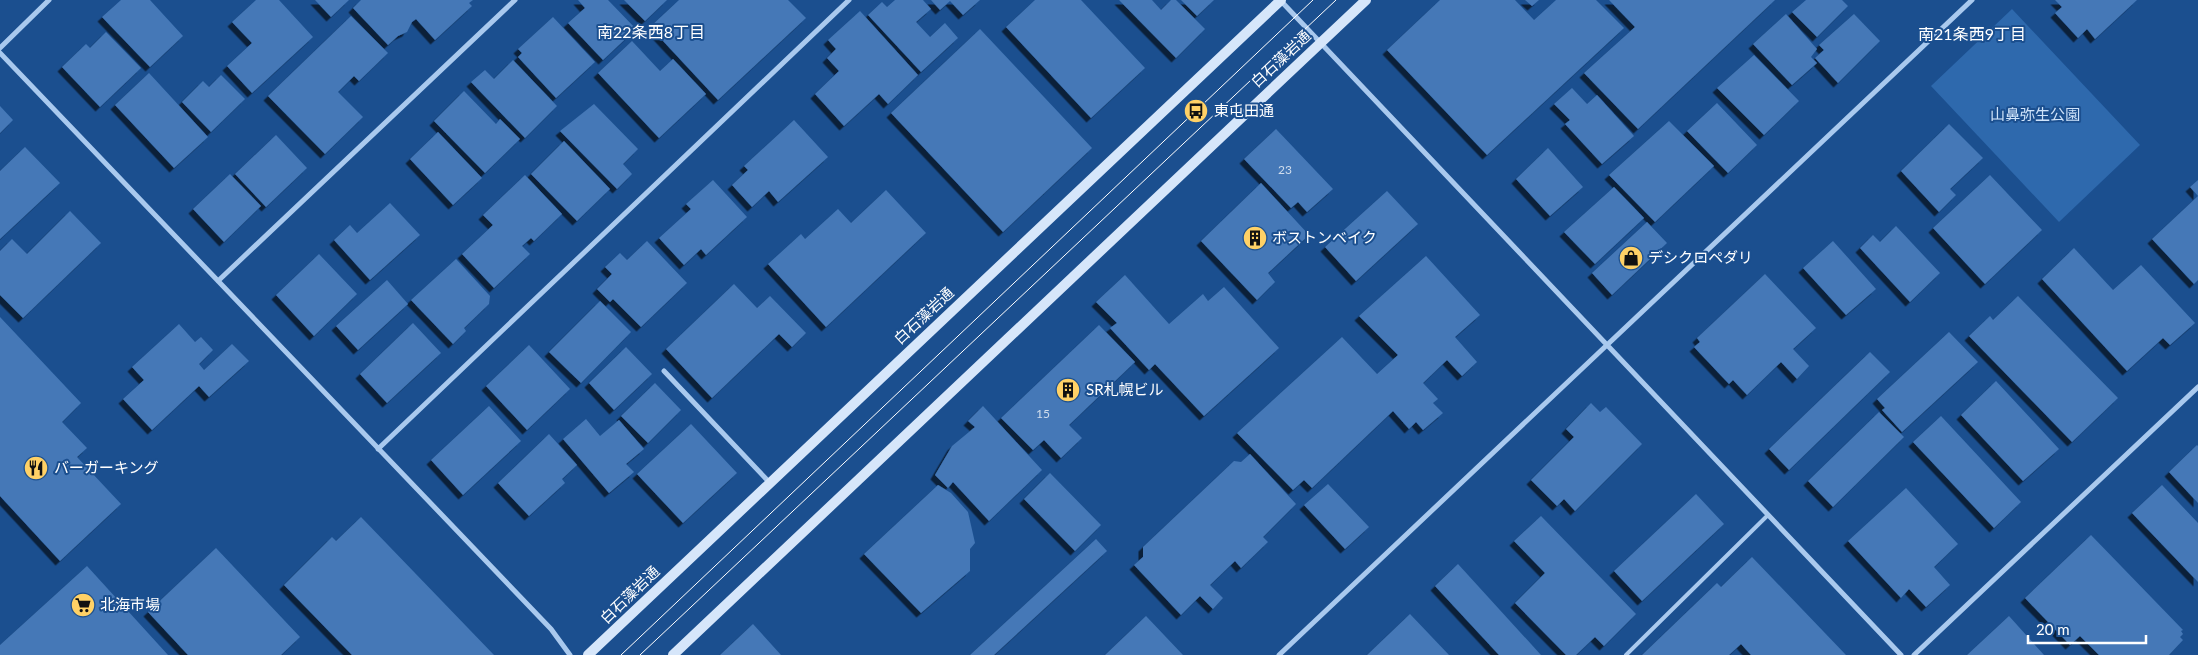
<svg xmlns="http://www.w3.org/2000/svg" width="2198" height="655" font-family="Lato,'Noto Sans JP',sans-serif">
	<defs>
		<filter id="shadow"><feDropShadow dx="-4.5" dy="4.5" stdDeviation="0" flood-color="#0009"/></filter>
	</defs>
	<rect width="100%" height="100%" fill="#1b4f8f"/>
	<path fill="#2e69ad" d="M2012,9L2140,145L2059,222L1931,86Z"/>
	<path fill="#4478b7" filter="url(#shadow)" d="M121,0H150L183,36L150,67L102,17Z
		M256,0H279L313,37L252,93L227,66L252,43L232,22Z
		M315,0H349L331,17Z
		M361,0H473L469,3L472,6L435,40L416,19L412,22L407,32L398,36L388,45L353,8Z
		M578,0H608L636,29L603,60L568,23L585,8Z
		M624,0H667L645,21Z
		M679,0H788L806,18L718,100L650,27Z
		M895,0H923L931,9L916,22L930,37L945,23L958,38L921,72L868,15L882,2L887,7Z
		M931,0H980L963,15L950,1L940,10Z
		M1035,0H1081L1145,68L1091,118L1006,27Z
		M1119,0H1152L1161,10L1171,0H1176L1205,29L1176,58Z
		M1181,0H1214L1197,16Z
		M1440,0H1515L1534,20L1556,0H1596L1624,28L1487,155L1387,50Z
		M1525,0H1539L1532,6Z
		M1609,0H1775L1638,129L1584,73L1635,27Z
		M1806,0H1842L1848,6L1817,37L1792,12Z
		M2055,0H2137L2095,39L2087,29L2078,38L2055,13L2062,7Z
		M860,11L918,75L888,104L879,94L844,126L815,94L839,71L827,58L836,49L828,40Z
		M1786,14L1817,49L1811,57L1817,63L1792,85L1753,44Z
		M1854,14L1880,41L1838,83L1815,58L1824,50L1819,45Z
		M351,16L388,53L359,81L354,76L338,92L363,117L325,154L268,96Z
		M553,17L595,62L556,98L518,57L522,53L518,49Z
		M980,29L1092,148L1003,232L891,113Z
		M106,32L141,68L100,107L62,67L86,44L90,48Z
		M632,41L660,71L673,59L706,94L659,138L598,73Z
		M1754,55L1799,101L1764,135L1717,88Z
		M513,60L557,106L525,138L471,82L485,70L494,79Z
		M149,73L208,137L174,168L115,105Z
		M221,75L245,99L211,132L182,102L203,81L209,87Z
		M1572,88L1587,104L1597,95L1634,136L1602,164L1565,124L1570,120L1554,104Z
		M464,91L496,124L500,119L520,139L485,173L434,121Z
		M1717,103L1757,145L1728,173L1687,131Z
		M594,104L638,149L623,164L632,174L617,189L560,131Z
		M0,106L13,120L0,133Z
		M794,120L828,157L778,202L769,191L752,207L732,185L748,170L744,166Z
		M1669,121L1714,166L1655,222L1609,175Z
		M1949,124L1983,158L1950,189L1956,195L1939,212L1901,171Z
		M1276,129L1333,189L1307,212L1298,202L1291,208L1244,159Z
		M438,132L482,178L453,205L410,159Z
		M276,135L307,168L266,207L235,174Z
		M564,141L610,189L577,221L531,174Z
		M25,147L60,183L0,239V171Z
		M1548,148L1583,187L1550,216L1516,179Z
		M230,174L261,206L224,242L193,209Z
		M525,175L562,214L534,241L531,238L522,246L530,254L494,288L462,254L493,225L483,215Z
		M1990,175L2042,230L1985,284L1933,228Z
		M713,180L747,217L706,255L701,249L684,265L659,238L691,209L686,204Z
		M2198,180V196L2190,187Z
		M1261,183L1309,235L1268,273L1275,282L1257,300L1201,241Z
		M1614,187L1644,218L1595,264L1564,232Z
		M886,190L926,233L826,327L768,264L801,234L805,239L838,209L851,223Z
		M1387,191L1418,224L1356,281L1325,247Z
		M2198,196V280L2194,284L2152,239Z
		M390,203L420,235L370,280L334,240L350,225L357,233Z
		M70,211L101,243L23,318L0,295V251L12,239L27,254Z
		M1647,222L1667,243L1612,295L1592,273Z
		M1896,226L1940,273L1910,302L1860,248L1873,235L1880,242Z
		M647,241L687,283L641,327L613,299L610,302L597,289L612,274L605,267L620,253L627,260Z
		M1833,241L1876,289L1846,315L1803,268Z
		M2074,248L2113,290L2141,265L2195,323L2170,345L2163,338L2127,371L2042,279Z
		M319,254L357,294L314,336L276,295Z
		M1426,256L1480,315L1455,337L1477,362L1462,376L1447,360L1423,383L1438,399L1433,403L1443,413L1423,430L1416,422L1409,429L1393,411L1312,488L1304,480L1293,490L1237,433L1342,337L1377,374L1398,355L1359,316Z
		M456,259L490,296L489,304L464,328L466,331L453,344L411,300Z
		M1765,274L1816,328L1793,349L1809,366L1797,379L1781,362L1747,395L1733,380L1729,384L1694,347L1700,342L1697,338Z
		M1125,275L1169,324L1203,294L1208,301L1224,287L1279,348L1204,416L1155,364L1149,370L1110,328L1117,323L1096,302Z
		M387,280L408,304L358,350L336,326Z
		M734,284L757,308L770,296L806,333L792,347L779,334L712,398L666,349Z
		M2018,296L2118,398L2072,442L1969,336L1990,316L1993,320Z
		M600,301L631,332L581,383L549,352Z
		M0,317L81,403L62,422L87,448L77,457L121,504L60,561L0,496Z
		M413,323L441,353L387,403L360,374Z
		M179,324L195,342L201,337L213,350L199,364L204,370L232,344L249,361L209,397L199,386L152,430L123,399L144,380L132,367Z
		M1099,325L1135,362L1069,425L1082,438L1061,458L1044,440L1033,450L1001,418Z
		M1949,332L1978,362L1902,432L1882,410L1885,408L1877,399Z
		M529,345L570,389L527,430L486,386Z
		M626,347L652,374L614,410L589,383Z
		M1870,352L1890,372L1789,470L1769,449Z
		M1996,381L2059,449L2023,481L1961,415Z
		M655,383L681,410L648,443L621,416Z
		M1591,403L1600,412L1606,407L1642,444L1575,511L1564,499L1557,506L1531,480L1574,437L1566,429Z
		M489,406L521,441L463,495L431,460Z
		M983,406L1042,470L989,521L953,482L948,488L935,475L952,446L975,427L968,421Z
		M1879,412L1904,437L1833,507L1808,481Z
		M1941,416L2021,502L1994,528L1913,442Z
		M586,419L600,436L619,420L644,449L626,464L634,472L609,493L563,439Z
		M691,424L737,473L683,523L637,474Z
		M549,434L577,465L562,479L565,483L529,516L498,483Z
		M2197,445L2198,446V503L2169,472Z
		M1250,454L1296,504L1263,537L1268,542L1241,568L1235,561L1210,585L1223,598L1213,609L1200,596L1181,615L1134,565L1143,557V547L1234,461L1241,462Z
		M1050,473L1101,525L1075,551L1024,499Z
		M1328,484L1369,527L1345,549L1304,505Z
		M938,485L951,493L968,512L975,543L970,549V571L921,613L864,554Z
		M2162,485L2198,523V582L2132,513Z
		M1906,488L1958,544L1934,567L1950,585L1926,607L1909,589L1901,598L1848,541Z
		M1696,494L1724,524L1642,601L1614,571Z
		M1541,516L1636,614L1604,646L1595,637L1576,655H1566L1515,603L1545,573L1514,541Z
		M361,517L494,655H352L284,585L332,537L336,541Z
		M2091,535L2183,630L2181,631L2183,634L2180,637L2183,640L2169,655H2099L2080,636L2070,645L2025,598Z
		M1096,539L1107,551L994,655H970Z
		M216,548L300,637L281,655H188L148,612Z
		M1752,557L1846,655H1751L1741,644L1729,655H1642L1717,583L1721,587Z
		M1458,564L1541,655H1499L1435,586Z
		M87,566L168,655H0V645Z
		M1410,614L1449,655H1367Z
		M1146,616L1183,655H1105Z
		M2009,616L2044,655H1967Z
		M753,624L781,655H720Z"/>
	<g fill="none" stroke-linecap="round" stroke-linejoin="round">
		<path stroke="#a9c9ee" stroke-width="4" d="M1626,655L1768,515"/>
		<path stroke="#a9c9ee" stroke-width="5" d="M1280,0L1901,655
			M0,48L49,0
			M0,53L551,629L570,655
			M218,281L515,0
			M664,371L770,483
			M378,449L849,0
			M1279,655L1972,0
			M1914,655L2198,387"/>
		<path stroke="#d6e6fa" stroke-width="10" d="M588,655L1281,0
			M673,655L1366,0"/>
		<path stroke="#fff" stroke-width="1" d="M621,655L1313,0
			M640,655L1336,0"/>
	</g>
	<defs>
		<g id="bus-disc" transform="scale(1.25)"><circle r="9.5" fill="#ffd166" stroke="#1b4f8f"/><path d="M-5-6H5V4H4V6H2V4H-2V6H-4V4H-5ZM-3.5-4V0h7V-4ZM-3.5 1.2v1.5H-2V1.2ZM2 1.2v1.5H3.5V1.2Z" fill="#111"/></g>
		<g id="building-disc" transform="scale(1.25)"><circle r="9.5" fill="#ffd166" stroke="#1b4f8f"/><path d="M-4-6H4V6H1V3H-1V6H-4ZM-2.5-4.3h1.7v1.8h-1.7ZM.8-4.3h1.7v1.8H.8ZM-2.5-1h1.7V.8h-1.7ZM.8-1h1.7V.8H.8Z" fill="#111"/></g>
		<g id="shop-disc" transform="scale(1.25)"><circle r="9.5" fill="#ffd166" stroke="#1b4f8f"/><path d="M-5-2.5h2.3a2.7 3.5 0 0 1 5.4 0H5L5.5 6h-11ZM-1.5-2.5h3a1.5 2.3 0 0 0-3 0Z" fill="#111"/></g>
		<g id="restaurant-disc" transform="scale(1.25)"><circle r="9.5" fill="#ffd166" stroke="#1b4f8f"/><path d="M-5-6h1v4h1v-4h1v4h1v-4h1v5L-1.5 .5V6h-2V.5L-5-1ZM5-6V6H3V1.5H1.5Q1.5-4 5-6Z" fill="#111"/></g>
		<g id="supermarket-disc" transform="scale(1.25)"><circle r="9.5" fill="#ffd166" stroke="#1b4f8f"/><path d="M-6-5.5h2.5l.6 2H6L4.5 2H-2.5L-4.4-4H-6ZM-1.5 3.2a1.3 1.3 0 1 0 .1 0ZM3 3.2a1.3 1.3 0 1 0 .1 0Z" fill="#111"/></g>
	</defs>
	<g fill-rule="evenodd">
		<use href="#bus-disc" x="1196" y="111"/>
		<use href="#building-disc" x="1255" y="238"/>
		<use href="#shop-disc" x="1631" y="258"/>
		<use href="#building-disc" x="1068" y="390"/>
		<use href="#restaurant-disc" x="36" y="468"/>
		<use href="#supermarket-disc" x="83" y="605"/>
	</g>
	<g text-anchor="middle" stroke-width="4" stroke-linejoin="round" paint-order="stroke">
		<g font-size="12" fill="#d0dded">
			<text x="1285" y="174">23</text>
			<text x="1043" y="418">15</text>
		</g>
		<g font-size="15" fill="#fff" stroke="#1b4f8f">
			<text transform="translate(1281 59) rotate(-43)" y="5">白石藻岩通</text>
			<text transform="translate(924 316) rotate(-43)" y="5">白石藻岩通</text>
			<text transform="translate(630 595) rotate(-44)" y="5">白石藻岩通</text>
		</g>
		<g font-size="15" fill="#fff" stroke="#1b4f8f" text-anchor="start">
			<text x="1214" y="116">東屯田通</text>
			<text x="1272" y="243">ボストンベイク</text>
			<text x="1648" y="263">デシクロペダリ</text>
			<text x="1086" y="395">SR札幌ビル</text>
			<text x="54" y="473">バーガーキング</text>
			<text x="100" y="610">北海市場</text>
		</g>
		<g font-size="15" fill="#cfe3fa" stroke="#1b4f8f">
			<text x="2035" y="120">山鼻弥生公園</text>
		</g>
		<g font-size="16" fill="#fff" stroke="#1b4f8f">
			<text x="651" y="38">南22条西8丁目</text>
			<text x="1972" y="40">南21条西9丁目</text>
		</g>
	</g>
	<path d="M2028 635v8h118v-8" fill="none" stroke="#ffffff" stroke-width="2.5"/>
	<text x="2036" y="635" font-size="15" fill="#ffffff" stroke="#1b4f8f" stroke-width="4" paint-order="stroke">20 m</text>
</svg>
